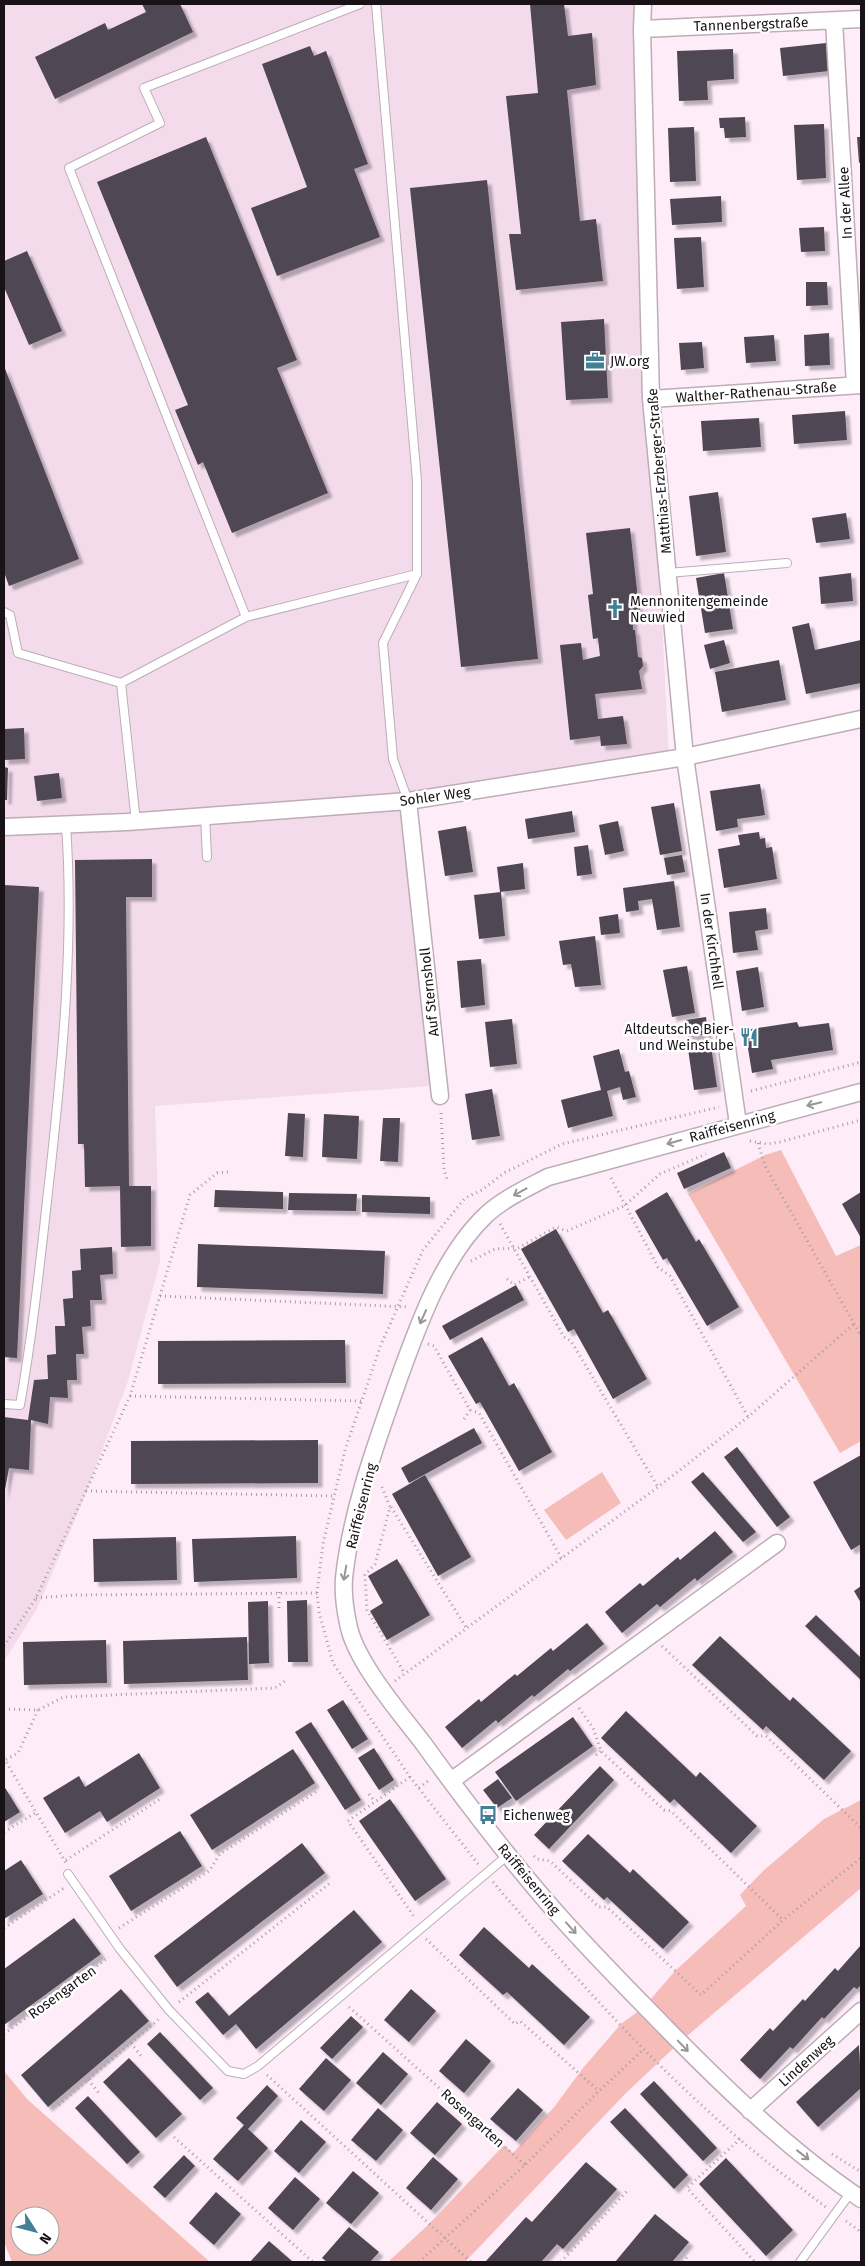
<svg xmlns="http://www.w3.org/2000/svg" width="865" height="2266" font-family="'Fira Sans',sans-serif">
	<defs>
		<filter id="shadow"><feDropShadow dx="4.5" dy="4.5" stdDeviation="1" flood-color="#0004"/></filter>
	</defs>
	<rect width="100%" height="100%" fill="#feecf9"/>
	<path fill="#f3dbeb" d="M4,4H643L651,399L669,759L398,797L431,1086L155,1106L160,1262L128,1381L85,1496L37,1609L4,1661Z"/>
	<path fill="#f6bcb8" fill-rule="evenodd" d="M781,1150L836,1256L861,1245V1441L840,1453L688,1194L765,1155Z
		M602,1472L621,1503L566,1540L544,1510Z
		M861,1800V1888L680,2042L626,2093L465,2262H388L428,2225L504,2145L513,2153L555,2106L583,2068L621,2024L644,2007L675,1971L746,1906L740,1895L763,1871L824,1819Z
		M4,2071L27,2099L210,2262H12L4,2242ZM20,2216H50V2246H20Z"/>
	<path fill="#4f4653" filter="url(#shadow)" d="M142,4H180L193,32L55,99L35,57L105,23L108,30L146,12Z
		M530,4H564L568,36L592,33L596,85L567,90L580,221L596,219L603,281L516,290L509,234H521L506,96L538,93Z
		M826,43L829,71L783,76L780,48Z
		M310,46L314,56L326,51L368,164L354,169L380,237L277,276L251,208L307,187L262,64Z
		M733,49L734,79L707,81L708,100L679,101L677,51Z
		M745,117L746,137L725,138L724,128H720L719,118Z
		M824,124L826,178L797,180L794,125Z
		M694,127L696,181L670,182L668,128Z
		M206,137L297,360L277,368L328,493L232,533L203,462L198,465L175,410L188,405L97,182Z
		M857,137H861V162L859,163Z
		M487,180L538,659L461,667L410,188Z
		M721,196L722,222L672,225L670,199Z
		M824,227L825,251L801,252L799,228Z
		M701,237L704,287L677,289L674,238Z
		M27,251L62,331L29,345L4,287V261Z
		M806,282H827L828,305L806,306Z
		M604,319L608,398L566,400L561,322Z
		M829,333L830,365L805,366L804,335Z
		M774,335L776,361L746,363L744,337Z
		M702,342L704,368L681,370L679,343Z
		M4,366L79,559L9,586L4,572Z
		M845,411L847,440L794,444L792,415Z
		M759,418L761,447L703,451L701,421Z
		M718,492L726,552L696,556L689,496Z
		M846,513L850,539L816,543L812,518Z
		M630,528L637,590L636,605L640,607V611L638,615L633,616V630H635L638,657L642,658L643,666L639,671L642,689L595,694L598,719L623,716L627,744L601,746L600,736L570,740L560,645L581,643L583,660L600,656L598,638L593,639L588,595L593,594L586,533Z
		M724,573L733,629L705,633L696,578Z
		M851,573L853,601L821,604L819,577Z
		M809,623L815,650L861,640V683L806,694L792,627Z
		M724,640L730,663L710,669L704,645Z
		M779,660L786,700L722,712L715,672Z
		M24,728L25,759L4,760V729Z
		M4,767L8,768L7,800H4Z
		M59,773L62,798L37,801L34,776Z
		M760,784L765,815L737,819L738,827L716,831L710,791Z
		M674,803L682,851L660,855L651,807Z
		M572,811L575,832L528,839L525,819Z
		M618,821L624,851L605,855L599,825Z
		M466,826L473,872L445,876L438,831Z
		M759,832L760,839L765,838L766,848L772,847L777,879L724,888L718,849L740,845L738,835Z
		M588,845L592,874L577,876L574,847Z
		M682,855L685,872L667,875L664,858Z
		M152,859V897H126L129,1186H151V1246L121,1247L120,1186L85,1187L84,1144H78L75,860Z
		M523,863L525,889L500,892L497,867Z
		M674,881L680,927L657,930L652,899L638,901L639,910L626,912L623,888Z
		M4,885L39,887L17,1358L4,1357Z
		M501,892L505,936L479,939L474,895Z
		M766,908L768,929L755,931L758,950L733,953L729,912Z
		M618,914L620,933L601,935L599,917Z
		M595,936L601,985L575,987L571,964L563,965L559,941Z
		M481,959L485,1005L461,1008L457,961Z
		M687,966L695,1013L672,1017L663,970Z
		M758,967L764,1007L742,1011L736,971Z
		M706,1017L708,1034L688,1037L686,1020Z
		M512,1019L517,1064L490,1067L485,1022Z
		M797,1022L799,1027L829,1023L833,1050L771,1060L773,1069L752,1073L745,1030Z
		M710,1039L717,1087L694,1090L687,1042Z
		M619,1049L625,1072L629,1071L636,1097L623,1100L620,1087L607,1091L613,1116L568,1128L561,1100L601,1090L593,1056Z
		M492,1089L500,1136L472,1140L465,1094Z
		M288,1113L305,1114L303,1157L285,1156Z
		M324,1114L359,1116L357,1159L322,1157Z
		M383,1118H400L398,1162L380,1161Z
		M724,1152L731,1168L684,1189L677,1173Z
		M215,1190L283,1192V1209L214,1207Z
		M667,1192L696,1242L699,1239L739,1307L707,1326L667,1258L663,1260L635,1211Z
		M861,1192V1238L842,1204Z
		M289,1193L357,1194L356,1211L288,1210Z
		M362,1195L430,1197V1214L362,1212Z
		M556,1229L603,1313L608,1310L647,1379L613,1399L574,1329L568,1332L521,1249Z
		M198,1244L385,1251L383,1294L197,1287Z
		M112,1247L113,1274L100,1275L102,1300H90L91,1326L82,1327L84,1354H76L77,1380H67L68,1398L50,1397L48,1424L31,1420L29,1470L9,1468L4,1495V1417L28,1420L34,1380L48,1379L47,1355L56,1354L55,1326H65L63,1299L73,1298L72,1271L81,1270L80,1249Z
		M516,1285L524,1300L450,1340L442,1326Z
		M482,1337L509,1386L514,1383L552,1452L519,1471L480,1402L476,1404L448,1356Z
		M345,1340L346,1383L158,1384V1341Z
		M474,1428L482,1443L409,1483L401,1468Z
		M318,1440V1483L131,1484V1441Z
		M737,1447L790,1517L777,1527L724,1457Z
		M861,1455V1544L851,1550L813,1482Z
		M703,1472L756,1532L743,1542L691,1482Z
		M425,1475L471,1557L438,1576L392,1494Z
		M715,1531L733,1552L697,1581L695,1578L660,1607L657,1604L622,1633L605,1612L640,1583L643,1586L678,1557L680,1560Z
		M296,1536L297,1578L194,1582L192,1539Z
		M176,1537L177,1580L94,1582L93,1539Z
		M397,1559L430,1615L387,1640L370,1611L383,1603L368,1576Z
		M861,1586V1603L854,1591Z
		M307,1600L308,1662H288L287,1601Z
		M268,1601L269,1663L249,1664L248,1602Z
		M816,1615L861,1658V1680L805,1626Z
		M587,1623L604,1644L570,1671L568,1669L534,1697L532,1695L498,1723L496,1720L462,1748L445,1727L479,1699L481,1702L515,1674L517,1676L551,1648L553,1651Z
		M720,1636L790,1701L793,1697L851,1751L824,1780L766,1726L763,1730L692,1665Z
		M247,1637L248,1680L124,1684L123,1641Z
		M106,1640L107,1683L24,1685L23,1642Z
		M343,1700L368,1739L352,1749L327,1710Z
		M626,1711L696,1777L700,1772L757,1826L731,1853L674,1799L670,1803L601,1738Z
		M573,1717L593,1746L516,1801L495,1772Z
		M311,1722L361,1800L345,1810L295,1732Z
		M374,1748L394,1780L379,1790L358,1758Z
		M293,1749L315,1783L212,1850L190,1815Z
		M139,1753L160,1788L107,1822L100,1811L65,1833L43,1798L79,1776L85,1787Z
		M600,1766L614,1780L549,1849L534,1835Z
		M498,1779L512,1798L497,1808L483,1790Z
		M4,1786L20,1812L4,1822Z
		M390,1799L446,1879L415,1901L359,1821Z
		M180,1831L202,1866L131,1911L109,1876Z
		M588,1834L630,1873L633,1869L689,1922L663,1949L607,1897L604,1900L562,1861Z
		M302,1843L325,1873L177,1987L154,1956Z
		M21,1860L43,1894L4,1919V1871Z
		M354,1910L382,1942L256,2049L236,2024L223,2035L195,2002L208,1992L229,2016Z
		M74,1918L101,1954L4,2025V1969Z
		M484,1927L529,1968L532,1964L590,2017L564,2045L507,1992L503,1995L459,1955Z
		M861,1945V1985L857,1989L854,1987L824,2019L822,2017L793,2049L790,2047L760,2079L740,2060L770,2028L773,2031L803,1999L805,2001L835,1968L838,1971Z
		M121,1989L149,2021L48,2107L21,2075Z
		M411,1989L436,2011L409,2042L384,2020Z
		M351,2016L363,2027L332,2059L320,2048Z
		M160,2032L213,2088L200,2100L147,2044Z
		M466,2039L491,2061L464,2093L439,2071Z
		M859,2045L861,2088L818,2127L796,2102Z
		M383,2052L408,2074L381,2105L356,2083Z
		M129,2058L182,2114L156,2138L103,2082Z
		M326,2058L351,2080L324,2111L299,2089Z
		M654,2081L717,2148L703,2161L640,2094Z
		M267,2085L278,2096L248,2129L268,2148L238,2181L213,2159L244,2125L236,2118Z
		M518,2088L543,2110L516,2141L490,2119Z
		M88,2096L140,2152L127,2164L75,2108Z
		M437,2102L462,2124L435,2155L410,2133Z
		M378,2108L403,2130L376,2161L351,2140Z
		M625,2108L688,2175L674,2189L610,2122Z
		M301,2120L326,2142L299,2173L274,2151Z
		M184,2155L195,2166L165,2198L153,2187Z
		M433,2157L458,2179L431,2210L406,2188Z
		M726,2158L793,2230L766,2256L699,2184Z
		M586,2162L617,2189L563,2249L557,2244L541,2262L486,2261L526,2217L532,2222Z
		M353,2171L379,2193L351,2224L326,2203Z
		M295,2177L320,2199L293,2230L268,2208Z
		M216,2192L241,2214L214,2245L189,2223Z
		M655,2214L689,2242L672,2262H615Z
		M349,2227L379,2252L370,2262H327L322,2258Z
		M269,2241L293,2262H250Z"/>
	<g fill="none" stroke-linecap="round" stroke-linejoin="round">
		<g stroke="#bdadb8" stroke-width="10">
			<path id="lane" d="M376,4L417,481V574
				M668,573L787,563
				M4,612L10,615L18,653L121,683
				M246,617L69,168L160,123L144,88L360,4
				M205,816L207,857
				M136,822L121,683L246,617L417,574L383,643L393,759L408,801
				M4,1404L20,1405C34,1326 42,1245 51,1165C63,1054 74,936 66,825
				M68,1874L120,1949L169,2010L228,2071L244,2074L258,2066L508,1855
				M800,2262L851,2192"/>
		</g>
		<g stroke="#bdadb8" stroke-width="19">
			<path id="street" d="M643,4L642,29L651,399L685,757L738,1124
				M834,21L855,385
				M642,29L861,19
				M651,399L861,385
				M408,801L440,1096
				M4,827L127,822L408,801L685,757L861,719
				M861,1092L548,1177C527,1188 505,1198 487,1214C442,1256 417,1328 397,1384C375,1447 351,1512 344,1578C343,1592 345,1609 348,1623C354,1660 400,1713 423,1743C462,1797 503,1851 547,1902C585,1946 626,1987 667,2029C727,2090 790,2151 861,2199
				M451,1781L777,1543
				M750,2111L861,2011"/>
		</g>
		<path stroke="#a99ca6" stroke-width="3" stroke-dasharray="1 4" stroke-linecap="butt" d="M751,1091L861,1062
			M441,1113L444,1170L448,1182
			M750,1141L767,1144L780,1142L861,1120
			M758,1143L765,1166L861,1336
			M611,1178L658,1267L670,1276L748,1417
			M500,1224L564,1337L571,1341L658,1487
			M471,1261L495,1249L518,1248L556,1227L567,1231L624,1206L660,1174L706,1154
			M507,1279L514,1285L529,1277
			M160,1296L409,1307
			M428,1344L434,1346L470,1410L479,1413L562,1559
			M130,1396L361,1401
			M464,1419L470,1410
			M382,1487L390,1507L375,1564L365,1575L367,1610L405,1674
			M86,1491L335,1496
			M391,1507L467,1629
			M279,1592V1608
			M36,1598L75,1595L317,1593
			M4,1646L36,1598L130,1396L190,1195L217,1173L229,1172
			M662,1646L757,1736H766L861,1828
			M395,1681L658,1487L748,1417L855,1323
			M579,1708L593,1728L601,1751L664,1810L671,1811L783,1920
			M4,1709L38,1710L64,1697L275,1688L285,1681
			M38,1710L18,1753L5,1760L66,1863
			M596,1755L601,1751
			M410,1777L348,1821L415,1918
			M419,1788L429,1780
			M369,1794L375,1802
			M4,1832L37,1812
			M534,1856L537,1859L550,1861L599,1907H607L701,1995L783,1920L861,1858
			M66,1860L160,1799
			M478,1864L410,1777L333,1663L319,1612L317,1593L323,1544L345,1450L380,1347L423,1250L465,1198L482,1190L504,1173L562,1144L719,1107
			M493,1882C564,1965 636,2047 717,2119C751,2151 789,2179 826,2207
			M4,1928L64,1888
			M119,1928L209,1871L220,1854L317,1791
			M426,1939L515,2024L520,2021L599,2091
			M179,2002L330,1883
			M349,2007L525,2165
			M4,2034L109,1957
			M131,2043L141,2056
			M267,2075L471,2262
			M88,2080L99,2093
			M59,2105L159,2019
			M174,2137L313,2262
			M740,2139L687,2188L755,2262
			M832,2154L861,2172
			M846,2221L861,2232
			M419,2262L525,2165L599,2091L644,2049
			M561,2262L628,2190
			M683,2262L688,2256"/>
		<use href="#lane" stroke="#fff" stroke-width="8"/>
		<use href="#street" stroke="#fff" stroke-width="16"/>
	</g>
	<defs><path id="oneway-shaft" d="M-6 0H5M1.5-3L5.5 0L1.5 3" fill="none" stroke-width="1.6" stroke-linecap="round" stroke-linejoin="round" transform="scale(1.25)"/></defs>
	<g stroke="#989597">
		<use href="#oneway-shaft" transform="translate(814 1104) rotate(166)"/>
		<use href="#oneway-shaft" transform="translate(674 1142) rotate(164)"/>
		<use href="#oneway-shaft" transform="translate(520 1192) rotate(151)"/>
		<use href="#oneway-shaft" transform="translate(423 1317) rotate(114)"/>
		<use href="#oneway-shaft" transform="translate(345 1573) rotate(100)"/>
		<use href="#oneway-shaft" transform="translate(571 1928) rotate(48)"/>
		<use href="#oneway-shaft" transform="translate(683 2046) rotate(46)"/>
		<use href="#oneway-shaft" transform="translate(803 2155) rotate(38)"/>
	</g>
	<defs>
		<g id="office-bare" transform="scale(1.5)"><path d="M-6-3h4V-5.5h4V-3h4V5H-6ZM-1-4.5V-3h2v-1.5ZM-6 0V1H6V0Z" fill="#438096" stroke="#fff" stroke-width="2.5" paint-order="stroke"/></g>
		<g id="church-bare" transform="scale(1.5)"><path d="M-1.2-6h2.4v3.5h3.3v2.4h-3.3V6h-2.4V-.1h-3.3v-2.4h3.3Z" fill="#438096" stroke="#fff" stroke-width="2.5" paint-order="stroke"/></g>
		<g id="restaurant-bare" transform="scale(1.5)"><path d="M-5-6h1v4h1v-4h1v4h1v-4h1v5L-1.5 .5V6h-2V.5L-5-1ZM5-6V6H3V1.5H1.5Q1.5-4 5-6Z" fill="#438096" stroke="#fff" stroke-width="2.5" paint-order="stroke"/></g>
		<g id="bus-bare" transform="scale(1.5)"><path d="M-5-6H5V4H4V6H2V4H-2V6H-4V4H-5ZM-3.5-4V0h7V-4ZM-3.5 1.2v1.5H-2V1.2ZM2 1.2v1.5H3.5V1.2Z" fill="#438096" stroke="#fff" stroke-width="2.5" paint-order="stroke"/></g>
	</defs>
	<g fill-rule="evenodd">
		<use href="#office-bare" x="595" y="361"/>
		<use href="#church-bare" x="615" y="609"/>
		<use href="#restaurant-bare" x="749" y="1037"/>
		<use href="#bus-bare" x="488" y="1815"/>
	</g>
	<g text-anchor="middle" stroke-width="5" stroke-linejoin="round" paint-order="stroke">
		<g font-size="14" fill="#191317" stroke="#fff">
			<text transform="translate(751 24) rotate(-2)" y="5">Tannenbergstraße</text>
			<text transform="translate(845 203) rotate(-93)" y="5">In der Allee</text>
			<text transform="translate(756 392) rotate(-4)" y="5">Walther-Rathenau-Straße</text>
			<text transform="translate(659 471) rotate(-95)" y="5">Matthias-Erzberger-Straße</text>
			<text transform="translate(435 796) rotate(-8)" y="5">Sohler Weg</text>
			<text transform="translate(712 941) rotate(82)" y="5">In der Kirchhell</text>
			<text transform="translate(429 992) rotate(-96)" y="5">Auf Sternsholl</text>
			<text transform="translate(732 1126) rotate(-15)" y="5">Raiffeisenring</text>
			<text transform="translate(361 1506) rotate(-76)" y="5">Raiffeisenring</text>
			<text transform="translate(529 1879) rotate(50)" y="5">Raiffeisenring</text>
			<text transform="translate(62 1992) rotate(-36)" y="5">Rosengarten</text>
			<text transform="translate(806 2061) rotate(-42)" y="5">Lindenweg</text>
			<text transform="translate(473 2118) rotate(42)" y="5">Rosengarten</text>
		</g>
		<g font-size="14" fill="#191317" stroke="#fff" text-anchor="start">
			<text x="610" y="366">JW.org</text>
			<text x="630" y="606">Mennonitengemeinde<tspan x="630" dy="16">Neuwied</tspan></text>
			<text x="734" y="1034" text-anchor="end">Altdeutsche Bier-<tspan x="734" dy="16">und Weinstube</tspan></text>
			<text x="503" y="1820">Eichenweg</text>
		</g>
	</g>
	<rect width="865" height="2266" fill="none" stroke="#191317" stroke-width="10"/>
	<g transform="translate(35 2231) rotate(126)"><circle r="24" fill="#ffffff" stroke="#a3a1a2"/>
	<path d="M0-4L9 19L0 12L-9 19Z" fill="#438096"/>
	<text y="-8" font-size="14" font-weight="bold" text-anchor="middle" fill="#191317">N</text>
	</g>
</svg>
